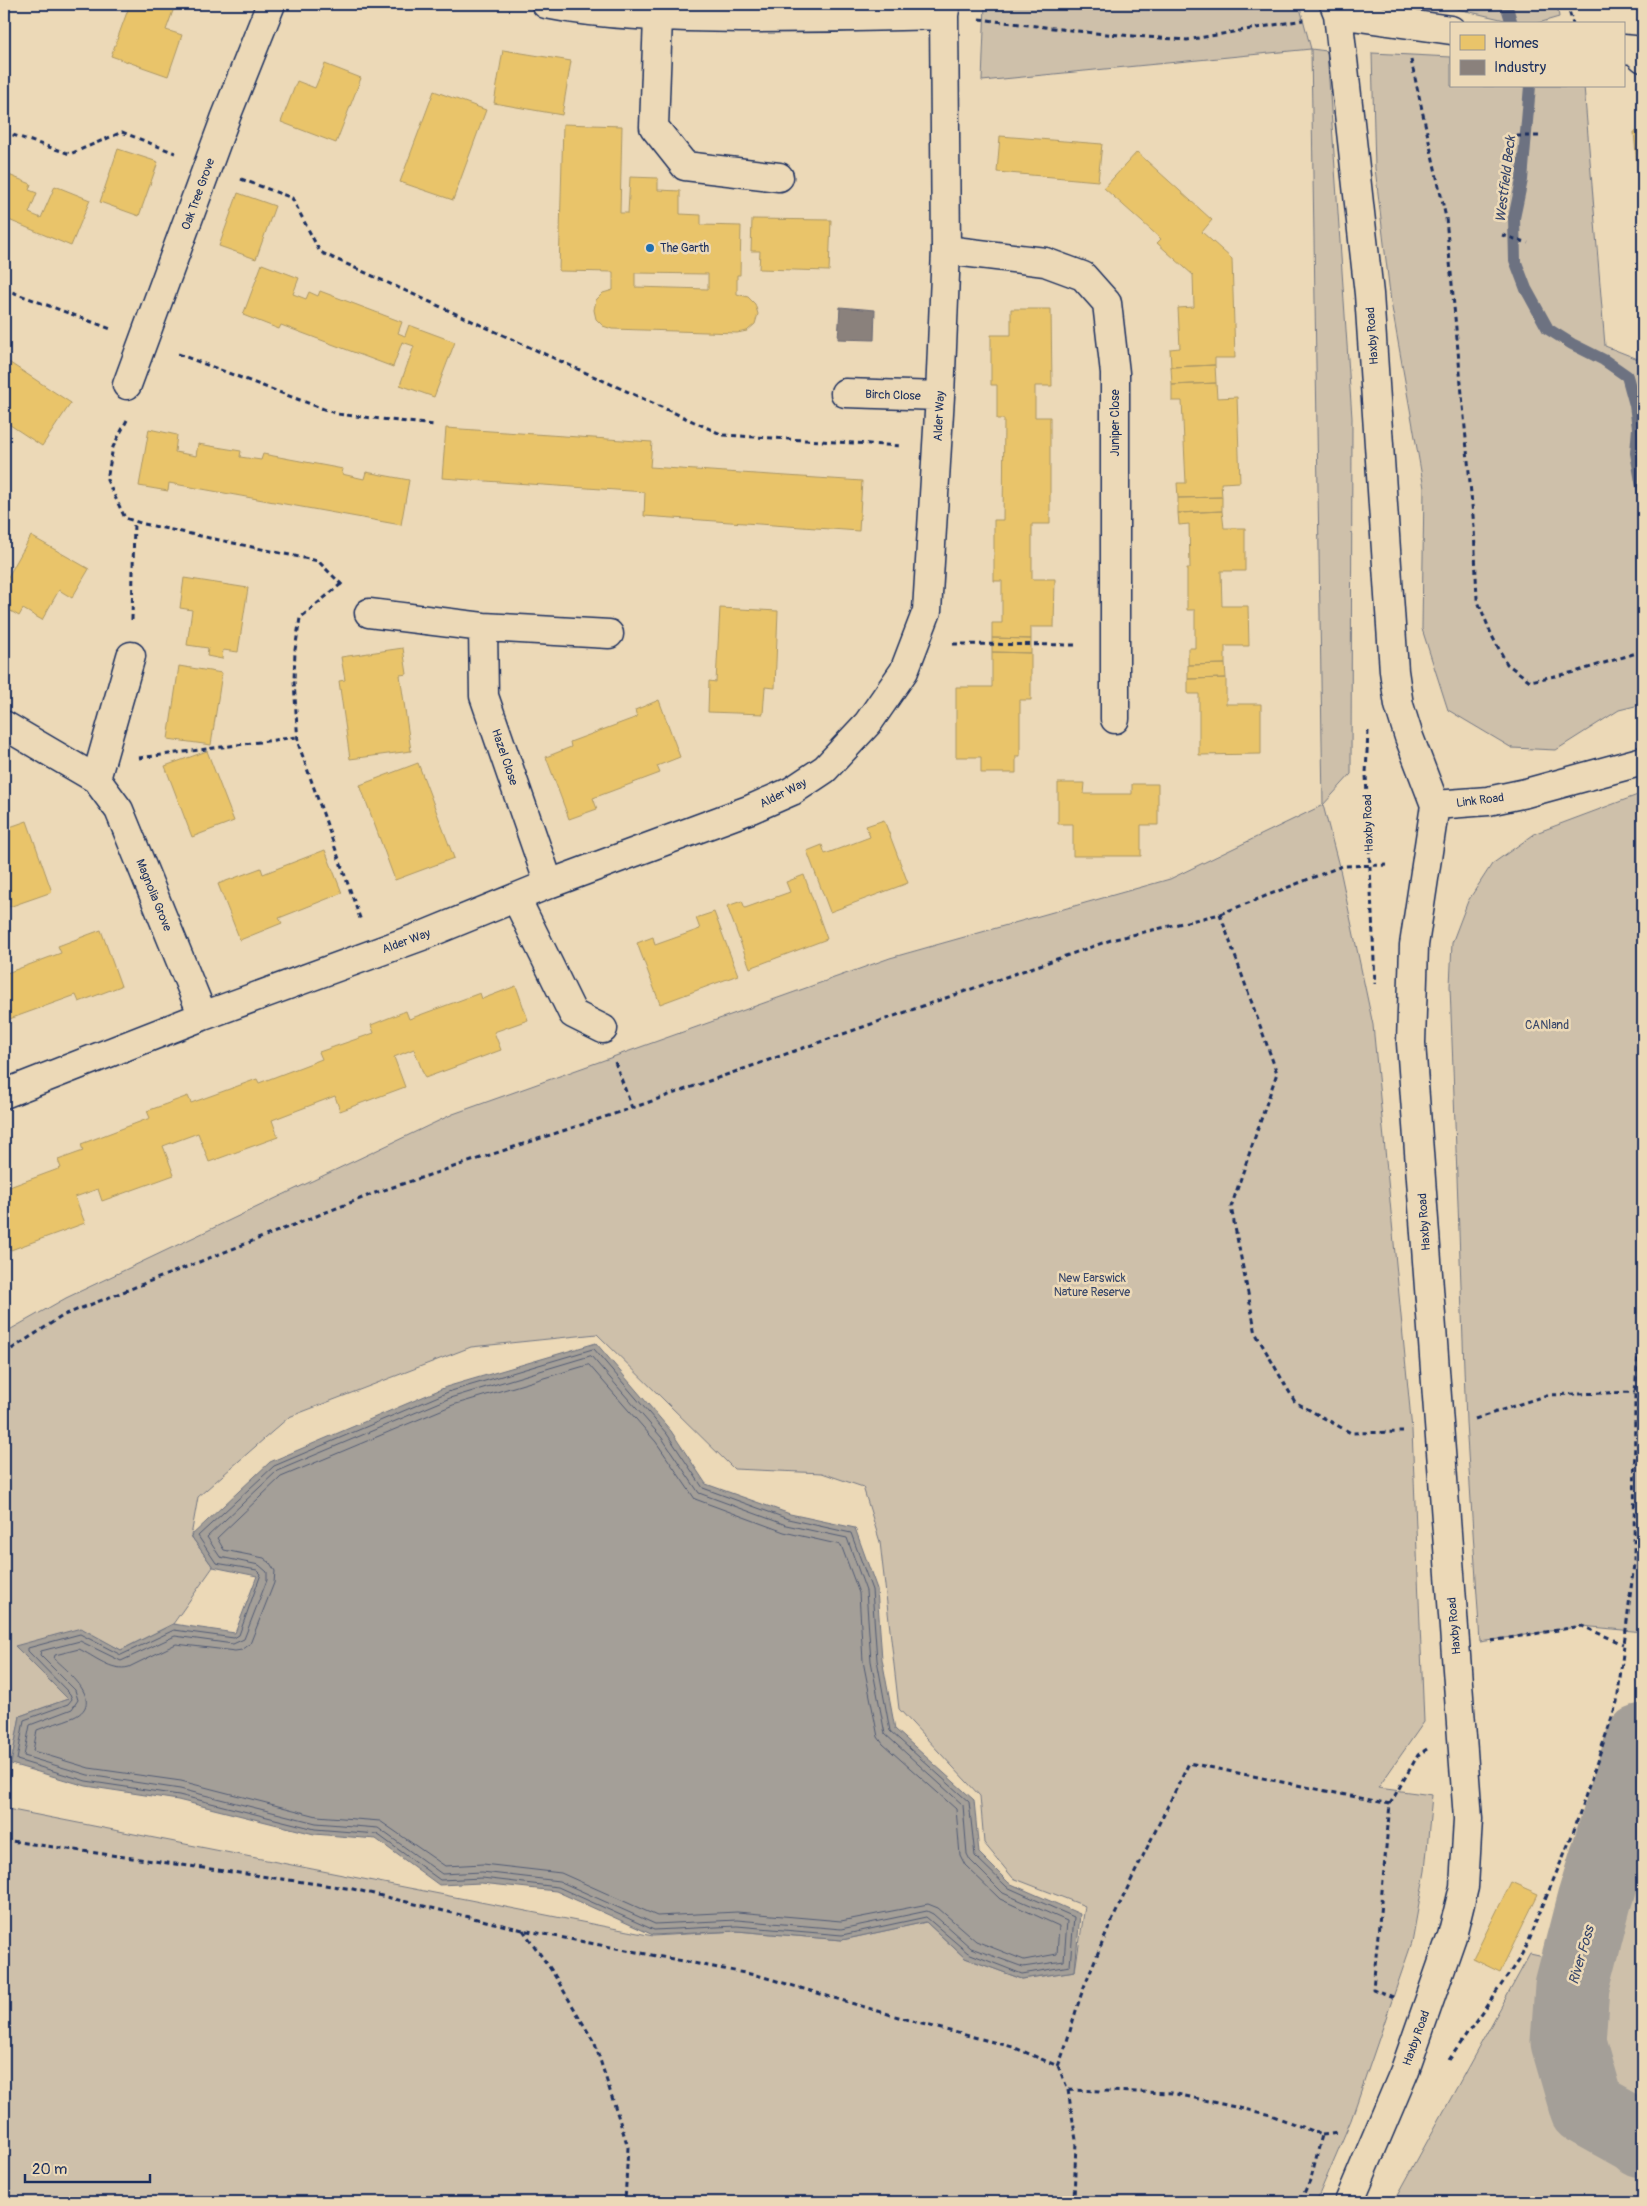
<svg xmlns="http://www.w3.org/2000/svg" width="1647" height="2206" font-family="Pangolin,sans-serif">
	<rect width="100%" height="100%" fill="#ecd9b7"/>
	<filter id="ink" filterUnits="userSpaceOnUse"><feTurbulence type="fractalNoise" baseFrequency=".02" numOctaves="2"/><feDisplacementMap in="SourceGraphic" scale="10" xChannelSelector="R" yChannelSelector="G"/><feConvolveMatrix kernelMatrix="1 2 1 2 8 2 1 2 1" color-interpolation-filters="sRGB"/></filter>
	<g filter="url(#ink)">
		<path fill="#cec0aa" stroke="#747884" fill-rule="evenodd" d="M985,4H1299L1311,49L1327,51L1352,418L1351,774L1323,805L1341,874L1373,1025L1412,1430L1424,1722L1378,1788L1432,1795L1425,1871L1412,1942L1351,2120L1316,2202H4V1333L66,1298L453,1114L890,958L1170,879L1323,805L1311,49L982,81ZM597,1334L734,1469L822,1473L863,1487L880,1542L899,1709L980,1796L984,1843L1013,1878L1085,1906L1075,1971L1022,1979L965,1958L926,1922L842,1940L737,1931L653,1936L7,1809L11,1764L20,1716L68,1699L81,1629L121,1650L173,1624L213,1567L191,1536L198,1497L289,1417L471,1347Z
			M1436,4H1557L1559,17L1535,24H1522Z
			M1372,53L1451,57V86H1584L1605,346L1643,361V704L1619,710L1556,750L1512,748L1448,710L1422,629L1424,488L1391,302L1375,168Z
			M1643,793V1632L1582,1626L1480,1642L1466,1422L1450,986L1452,943L1468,901L1492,864L1536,833Z
			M1643,1812V2118L1599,2102L1583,2049L1584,1995Z
			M1530,1954L1553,1959L1549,2025L1565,2099L1643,2174V2202H1394Z"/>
		<path fill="#a49f98" stroke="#6d7281" d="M596,1343L671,1431L706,1484L790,1514L855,1528L877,1589L882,1659L895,1729L974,1800L979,1853L1009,1883L1080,1914L1075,1971L1022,1979L965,1958L926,1922L842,1940L737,1931L653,1935L556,1891L481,1883L439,1885L376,1839L314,1834L178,1800L86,1786L11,1764L20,1716L68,1699L15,1646L81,1628L121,1650L173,1624L235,1633L257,1576L213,1567L191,1536L270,1462L446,1387Z"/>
		<path fill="#e9c46a" stroke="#ab9766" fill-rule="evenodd" d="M130,4H162L174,8L166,30L182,35L168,76L111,56Z
			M503,50L571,61L562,115L494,103Z
			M325,64L361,78L336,143L281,122L297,81L315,88Z
			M434,91L486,110L453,200L400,182Z
			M563,124L622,126L620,213H628L630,177L658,178V190L680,191V214L701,215V225L741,226L740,275H737V294L748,297L755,304L758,314L755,324L747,331L737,333L612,329L603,326L596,319L594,310L596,300L603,293L613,290V272L559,271ZM635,273L708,274V289L635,287Z
			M1643,131V235L1634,132Z
			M1000,136L1102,144L1098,181L997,172Z
			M118,149L158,162L139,216L100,202Z
			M1137,152L1212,220L1202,232L1232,259L1235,358H1215V365L1171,367L1170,349L1180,348L1178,308L1194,307L1193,275L1157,243L1161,239L1104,188Z
			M4,173L31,184L29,190L37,193L29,213L41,218L55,186L90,200L71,246L4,218Z
			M238,193L275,206L256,259L219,246Z
			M752,219L831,220L829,271L759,269L760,251H751Z
			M262,264L299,278L293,294L306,299L309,292L318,296L320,291L402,322L398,333L405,336L409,325L455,342L434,397L400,385L414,346L402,342L393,367L281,325L279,329L243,315Z
			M1011,309H1051L1052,386H1035V417H1050V524H1032V579H1055L1054,627H1031V639L992,638V623H1002V581H994V520H1003L1004,419H997V385H991V335H1011Z
			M4,359L71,403L42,446L4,421Z
			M1215,365L1216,383L1172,385L1171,367Z
			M1216,383L1217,398L1237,397L1240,482L1221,483L1222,497L1178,498L1177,483H1186L1182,401H1172V385Z
			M446,428L652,442L650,467L862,481L859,531L644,516L645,492L442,478Z
			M149,429L177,435L175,452L196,456L198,444L241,451L240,457L261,460L263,454L343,469L342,474L364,479L366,472L409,480L401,525L169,483L168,491L139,486Z
			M1222,497V511L1178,513V498Z
			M1222,511L1224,528H1245V571H1221L1222,606H1248L1249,646H1225V664L1188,665V648H1195V610H1187V568H1190L1189,524L1179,525L1178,513Z
			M31,536L89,569L72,598L59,590L42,620L23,609L19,616L4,607L8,600L4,598V584Z
			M184,578L248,588L238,652L223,650L222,659L207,656L208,648L187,645L192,610L180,608Z
			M720,608L778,611L775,688L765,687L763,714L708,712L709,681L716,682Z
			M992,638L1031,639V653L992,652Z
			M403,648L407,674L400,675L411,751L350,759L339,681L345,680L341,657Z
			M992,652L1031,653V700H1020V756H1016V773H981V757H956V687H992Z
			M1225,664L1226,678L1188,679V665Z
			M179,666L222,673L211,745L168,739Z
			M1226,678V704H1261V754L1199,755V694H1188V679Z
			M659,700L680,757L657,766L660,773L593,798L597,809L569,819L546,757L571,747L570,742L637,717L635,710Z
			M207,751L234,821L192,837L165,766Z
			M418,763L454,858L395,880L360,785Z
			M1058,783H1085L1084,794H1132V784H1158V825H1141V856H1073V824H1058Z
			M884,820L908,883L830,912L807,851L822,845L825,854L870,837L866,826Z
			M27,821L52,892L9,907L4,892V829Z
			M325,850L342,893L279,918L282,923L240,940L218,884L261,868L263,874Z
			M804,875L827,939L750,968L727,906L742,901L745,908L790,892L786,882Z
			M714,912L738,975L660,1004L637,943L653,937L655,945L700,929L696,918Z
			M101,930L121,986L79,1002L76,995L4,1021V974L61,953L58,946Z
			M516,986L528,1020L494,1032L501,1050L425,1078L414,1049L394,1057L405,1087L340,1111L335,1096L272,1120L278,1137L209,1162L198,1133L163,1146L174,1175L102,1201L98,1189L75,1197L85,1223L8,1251L4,1239V1189L61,1168L58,1160L83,1151L81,1144L150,1118L147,1111L188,1096L191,1103L257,1079L259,1083L322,1059L319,1052L374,1033L371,1025L406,1011L409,1019L480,993L482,999Z
			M1511,1882L1538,1894L1500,1972L1473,1959Z"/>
		<path fill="#8a817c" stroke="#696873" d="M840,307L875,310L874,340L838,339Z"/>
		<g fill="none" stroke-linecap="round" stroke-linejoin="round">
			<path stroke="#525c75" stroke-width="1" d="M594,1349L667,1434L703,1488L788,1519L851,1533L872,1590L877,1660L890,1731L969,1802L975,1856L1007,1887L1074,1917L1070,1966L1022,1974L968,1953L926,1917L842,1935L737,1926L654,1930L558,1887L482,1878L440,1880L377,1834L315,1829L179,1795L86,1781L17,1760L24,1720L68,1704L72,1699L70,1694L28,1651V1648L80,1634L121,1655L174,1630L234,1638L239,1635L261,1574L257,1570L216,1563L198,1536L274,1466L448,1392Z
				M591,1356L662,1438L699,1493L786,1525L847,1538L866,1591L871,1661L885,1734L963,1805L967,1854L970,1860L1003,1893L1067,1921L1064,1961L1023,1967L971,1948L933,1914L927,1911L841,1929L737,1920L655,1924L559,1881L482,1872L442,1874L378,1828L316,1823L180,1789L88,1775L24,1756L30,1725L72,1709L78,1700L75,1690L40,1655L41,1651L80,1641L121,1661L175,1636L233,1644L244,1639L267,1580V1572L259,1565L220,1557L207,1537L277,1471L450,1398Z
				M589,1365L656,1442L695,1499L784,1532L841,1545L859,1593L863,1661L878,1737L883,1744L956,1809L960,1855L965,1865L1000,1899L1059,1926L1057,1954L1024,1960L976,1941L938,1908L928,1904L841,1921L737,1912L657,1916L561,1873L483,1864L445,1866L380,1821L317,1816L181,1781L89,1768L33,1751L37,1730C49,1725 62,1722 74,1717C106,1702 67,1671 54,1659L55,1655L79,1649C94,1656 112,1672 129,1667L176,1644L235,1651L242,1650L250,1644L274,1583L275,1571L270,1563L264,1558L224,1550L217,1538L281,1477L453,1405Z"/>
			<path stroke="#6d7281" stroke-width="12" d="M1506,4L1512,24
				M1530,86L1522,180L1514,218L1515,260L1526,289L1548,329L1572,344L1604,360L1627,376L1635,405L1638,428L1636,453L1643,493"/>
			<path stroke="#a49f98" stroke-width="75" d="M1643,1741L1594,1901L1572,1986L1568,2042L1587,2108L1641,2138L1643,2141"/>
			<g stroke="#1b2f5e" stroke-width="31">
				<path id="minor" d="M546,4C610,17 677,17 743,18C810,18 877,17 944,15L946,4
					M1334,4L1338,14L1369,294L1394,671L1399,705L1409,737L1435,805L1414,945L1411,1043L1468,1819L1464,1887L1452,1936L1405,2070L1349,2202
					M1338,14L1451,30
					M658,17L654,127L685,166L779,177
					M1623,49L1634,50L1643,58
					M946,250L1045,262L1083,276L1107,303L1115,373V719
					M127,385L225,119L271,4
					M845,393L940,396
					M369,613L483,627
					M4,725L96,779L119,810L203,1016
					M96,779L131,656
					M1435,805L1488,801L1526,793L1643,761
					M549,884L484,696L483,627L609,634
					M516,898L573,1014L603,1029
					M4,1094L203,1016L422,936L549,884L751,809L792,791L825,769L868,723L904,671L927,611L940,396L946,250L944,15"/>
			</g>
			<path stroke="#1b2f5e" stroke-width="3" stroke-dasharray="5 4" stroke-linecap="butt" d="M1567,4L1573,24
				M979,19L1094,33L1187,40L1303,20
				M1411,60L1446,218L1474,527L1477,599L1492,636L1507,664L1530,681L1575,672L1643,651
				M4,132L70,154L122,132L175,153
				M1516,136H1543
				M241,179L292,198L320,252L723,435L902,446
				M1502,235L1528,243
				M4,289L111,329
				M178,354L337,414L435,425
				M127,420L113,447L107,480L125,518L144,524L318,561L344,587
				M341,584L300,618L295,650L294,681L298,743L361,921
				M132,620L134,521
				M953,644L1079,645
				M1368,731L1366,774L1375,984
				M139,758L297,737
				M1220,914L1277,1073L1231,1207L1256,1334L1295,1402L1351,1433L1403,1432
				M615,1062L632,1108
				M4,1354L64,1315L375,1193L632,1108L1111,940L1220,914L1342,866L1389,865
				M1475,1419L1547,1395L1635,1392
				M1491,1641L1582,1626L1623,1644
				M4,1840L353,1889L523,1930L760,1976L922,2024L1013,2047L1058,2066L1068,2090L1172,2093L1271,2115L1322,2135L1311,2178L1300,2202
				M523,1930L552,1971L595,2044L628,2147L625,2202
				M1393,1997L1373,1989L1390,1804L1418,1755L1427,1749
				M1449,2060L1522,1955L1573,1833L1617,1702L1634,1564L1635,1392L1643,1291
				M1058,2066C1069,2040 1074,2013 1084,1987C1114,1910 1153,1837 1189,1763L1390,1804
				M1068,2090L1076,2140L1074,2202
				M1322,2135L1339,2133"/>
			<use href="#minor" stroke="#ecd9b7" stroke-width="28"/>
		</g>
	</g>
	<circle fill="#1f6fb2" stroke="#ecd9b7" stroke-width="2" cx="650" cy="248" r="5"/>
	<g text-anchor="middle" stroke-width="5" stroke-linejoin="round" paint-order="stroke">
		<g font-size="12" fill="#1b2f5e" stroke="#ecd9b7">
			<text transform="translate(198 194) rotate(-70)" y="4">Oak Tree Grove</text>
			<text transform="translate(1372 336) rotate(-94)" y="4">Haxby Road</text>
			<text transform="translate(893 395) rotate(2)" y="4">Birch Close</text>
			<text transform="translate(939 416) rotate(-87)" y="4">Alder Way</text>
			<text transform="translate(1115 423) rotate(-90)" y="4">Juniper Close</text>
			<text transform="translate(505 757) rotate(71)" y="4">Hazel Close</text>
			<text transform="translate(783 793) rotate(-27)" y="4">Alder Way</text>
			<text transform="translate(1480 800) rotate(-7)" y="4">Link Road</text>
			<text transform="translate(1368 823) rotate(-92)" y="4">Haxby Road</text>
			<text transform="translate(154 895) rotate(68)" y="4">Magnolia Grove</text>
			<text transform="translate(406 941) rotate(-20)" y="4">Alder Way</text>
			<text transform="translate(1424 1222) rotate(-94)" y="4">Haxby Road</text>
			<text transform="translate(1454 1626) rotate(-95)" y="4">Haxby Road</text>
			<text transform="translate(1416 2038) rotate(-70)" y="4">Haxby Road</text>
		</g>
		<g font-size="12" fill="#1b2f5e" stroke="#ecd9b7" text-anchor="start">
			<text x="660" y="252">The Garth</text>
		</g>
		<g font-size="12" fill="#364569" stroke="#ecd9b7">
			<text x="1547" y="1029">CANland</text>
			<text x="1092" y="1282">New Earswick<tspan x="1092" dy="14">Nature Reserve</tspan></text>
		</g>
		<g font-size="14" font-style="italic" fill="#36456a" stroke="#ecd9b7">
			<text transform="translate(1505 179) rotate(-83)" y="5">Westfield Beck</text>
			<text transform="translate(1581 1955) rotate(-74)" y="5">River Foss</text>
		</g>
	</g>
	<rect width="1647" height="2206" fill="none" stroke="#ecd9b7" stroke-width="20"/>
	<rect x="10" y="10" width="1627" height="2186" fill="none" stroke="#1b2f5e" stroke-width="2" filter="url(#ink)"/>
	<rect x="1450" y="22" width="175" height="65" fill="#ecd9b7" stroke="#989593"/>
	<rect x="1460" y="35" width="25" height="15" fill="#e9c46a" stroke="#989593"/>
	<text x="1494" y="48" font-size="15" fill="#1b2f5e">Homes</text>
	<rect x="1460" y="60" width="25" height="15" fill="#8a817c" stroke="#989593"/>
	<text x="1494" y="72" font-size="15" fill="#1b2f5e">Industry</text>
	<path d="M25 2174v8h125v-8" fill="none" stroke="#1b2f5e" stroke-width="2.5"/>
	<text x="32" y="2174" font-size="15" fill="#1b2f5e" stroke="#ecd9b7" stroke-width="4" paint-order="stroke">20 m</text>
</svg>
